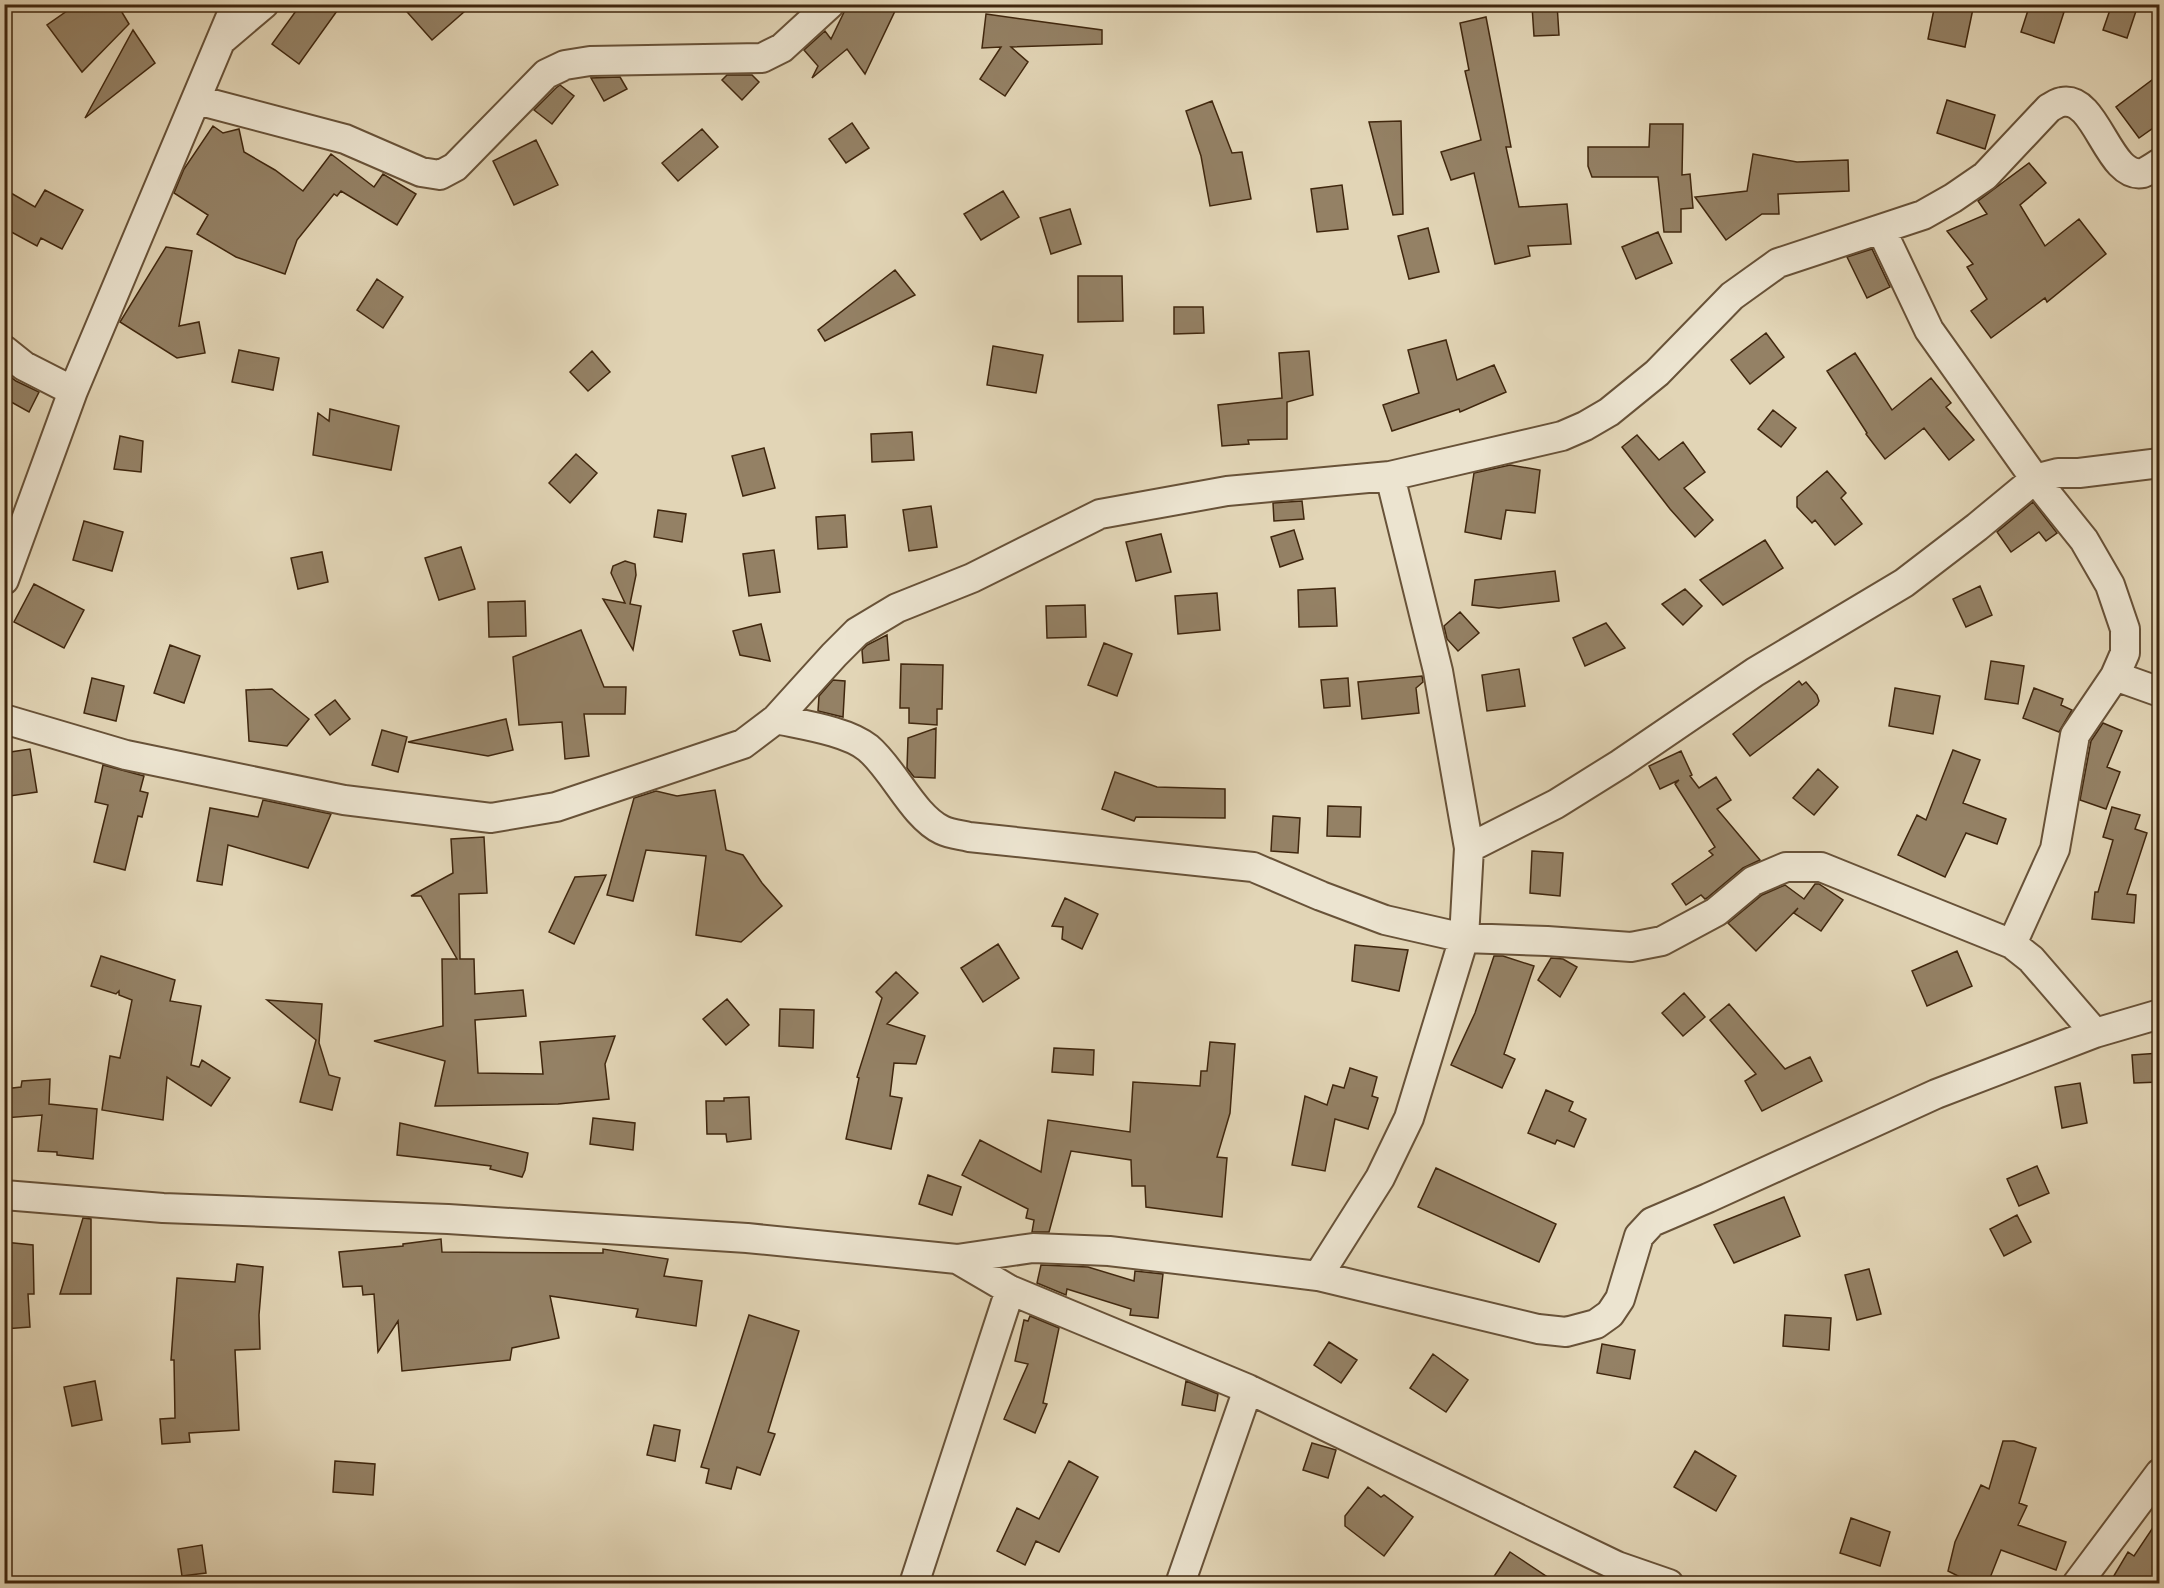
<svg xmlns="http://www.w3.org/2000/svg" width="2164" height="1588" font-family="Vollkorn,serif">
	<rect width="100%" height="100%" fill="#e2d5b6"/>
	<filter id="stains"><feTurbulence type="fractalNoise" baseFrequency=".00333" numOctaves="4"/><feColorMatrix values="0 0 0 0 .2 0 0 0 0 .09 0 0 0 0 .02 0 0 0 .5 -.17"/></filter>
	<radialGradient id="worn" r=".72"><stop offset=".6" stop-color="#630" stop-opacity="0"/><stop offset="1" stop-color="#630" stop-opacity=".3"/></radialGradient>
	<path fill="#948165" stroke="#40270e" stroke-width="1.5" d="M77,4H117L129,24L82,72L47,25Z
		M301,4H342L299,64L272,44Z
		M400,4H473L432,40Z
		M848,4H881L895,11L865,74L847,49L812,78L818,66L804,50L825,31L831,39Z
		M1557,4L1559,35L1534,36L1532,6Z
		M1935,4H1974L1965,47L1928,39Z
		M2030,4H2041L2064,12L2054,43L2021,32Z
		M2112,4L2136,11L2127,38L2103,30Z
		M986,14L1102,30V44L1011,47L1028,62L1005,96L980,79L1001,47L982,48Z
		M1486,17L1511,147H1506L1519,207L1567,204L1571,244L1528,246L1530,256L1495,264L1474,173L1451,180L1441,152L1481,140L1465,71L1469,70L1460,23Z
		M133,30L155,63L85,118Z
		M2160,74V123L2139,138L2116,107Z
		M727,75H752L759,82L742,100L722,80Z
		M620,77L627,89L604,101L591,78Z
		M560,85L574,96L552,124L534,110L556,88Z
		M1947,100L1995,115L1985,149L1937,133Z
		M1212,101L1232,153L1242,152L1251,199L1210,206L1201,156L1186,111Z
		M1401,121L1403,214L1393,215L1369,122Z
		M852,123L869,148L846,163L829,139Z
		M1650,124H1683L1682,175L1690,174L1693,208L1681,209V232H1664L1658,177H1592L1588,166V147H1649Z
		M213,126L223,133L239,129L244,152L275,170L303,191L331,154L374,187L383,174L416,194L397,225L341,191L337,196L334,194L297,240L285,274L236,257L197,234L208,215L174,193L184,169Z
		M702,129L718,147L678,181L662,163Z
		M536,140L558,185L514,205L493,161Z
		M1753,154L1797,162L1848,160L1849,191L1778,194L1779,214H1762L1726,240L1695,197L1747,191Z
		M2029,163L2046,183L2020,205L2045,246L2079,219L2106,254L2047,302L2045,298L1991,338L1971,311L1987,299L1967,267L1973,264L1947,231L1987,214L1978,201Z
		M1342,185L1348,229L1317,232L1311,189Z
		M4,189L35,207L45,190L83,210L62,249L41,238L37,246L4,228Z
		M1003,191L1019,217L981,240L964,214Z
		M1070,209L1081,244L1051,254L1040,218Z
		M1428,228L1439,272L1409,279L1398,236Z
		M1658,232L1672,263L1636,279L1622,247Z
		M166,247L192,251L179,326L199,322L205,353L177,358L120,322Z
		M1872,249L1890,287L1867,298L1847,257Z
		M895,270L915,295L825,341L818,330Z
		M1078,276H1122L1123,321L1078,322Z
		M377,279L403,297L383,328L357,310Z
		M1174,307H1203L1204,333L1174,334Z
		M1766,333L1784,357L1750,384L1731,360Z
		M1446,340L1457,380L1494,365L1506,392L1460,412L1459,409L1392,431L1383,405L1419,393L1408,350Z
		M993,346L1043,355L1036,393L987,385Z
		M239,350L279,358L273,390L232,382Z
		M592,351L610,372L588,391L570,372Z
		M1309,351L1313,395L1287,402V439L1248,440L1249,444L1222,446L1218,405L1282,398L1279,353Z
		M1855,353L1892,410L1931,378L1951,403L1946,407L1974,440L1949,460L1924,428L1885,459L1866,434L1867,433L1827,371Z
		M4,372L16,381L39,392L29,412L4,398Z
		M330,409L399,426L391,470L313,455L318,413L329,421Z
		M1773,410L1796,428L1781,447L1758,429Z
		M912,432L914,460L872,462L871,434Z
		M1637,435L1659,460L1683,442L1705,472L1684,488L1713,520L1695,537L1670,509L1622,447Z
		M120,436L143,441L141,472L114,469Z
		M764,448L775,488L743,496L732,456Z
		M576,454L597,473L570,503L549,483Z
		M1510,465L1540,470L1535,513L1506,510L1501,539L1465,532L1474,473Z
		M1827,471L1846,493L1841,498L1862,524L1835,545L1815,520L1812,523L1797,507V497Z
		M1302,501L1304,519L1274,521L1273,503Z
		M2033,502L2057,533L2046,541L2039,532L2011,552L1997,532Z
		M931,506L937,547L909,551L903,510Z
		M658,510L686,514L682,542L654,537Z
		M845,515L847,547L818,549L816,517Z
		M84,521L123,532L112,571L73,560Z
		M1294,530L1303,559L1280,567L1271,537Z
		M1161,534L1171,572L1136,581L1126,542Z
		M1765,540L1783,568L1723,605L1700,580Z
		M461,547L475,589L439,600L425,558Z
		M774,550L780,592L749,596L743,554Z
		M322,552L328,582L298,589L291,558Z
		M625,561L635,564L636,575L630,604L641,606L633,650L603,599L625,603L611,573L613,566Z
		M1555,571L1559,601L1499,608L1472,605L1475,580Z
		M34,584L84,610L64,648L14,622Z
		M1980,586L1992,615L1966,627L1953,599Z
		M1335,588L1337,626L1299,627L1298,590Z
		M1685,589L1702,606L1683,625L1662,604Z
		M1217,593L1220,630L1178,634L1175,596Z
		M525,601L526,636L489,637L488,602Z
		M1085,605L1086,637L1047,638L1046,606Z
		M1460,612L1479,633L1458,651L1447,639L1444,626Z
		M1606,623L1625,648L1585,666L1573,638Z
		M761,624L770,661L740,655L733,631Z
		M581,630L604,687H626L625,714H584L589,756L565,759L562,722L519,725L513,657Z
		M887,635L889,660L863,663L862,650L867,645Z
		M1104,643L1132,654L1117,696L1088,685Z
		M170,645L200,656L184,703L154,693Z
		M1991,661L2024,666L2018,704L1985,699Z
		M901,664L943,665L942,709H937V725L909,723V708H900Z
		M1519,669L1525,706L1487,711L1482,675Z
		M1422,676L1423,682L1416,688L1419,713L1362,719L1358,682Z
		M92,678L124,686L116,721L84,713Z
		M1348,678L1350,706L1324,708L1321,680Z
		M833,680L845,681L843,717L818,711L819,696Z
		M1799,681L1802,685L1806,682L1817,695L1819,701L1817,705L1750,756L1733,734Z
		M1895,688L1940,696L1933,734L1889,726Z
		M2034,688L2063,699L2061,705L2072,710L2059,732L2023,718Z
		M272,689L309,719L287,746L249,741L246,690Z
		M335,700L350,719L330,735L315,715Z
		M506,719L513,750L488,756L408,742Z
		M2103,723L2122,731L2107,767L2120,772L2106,809L2080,800L2091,741Z
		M936,728L935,778L914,777L907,768L908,738Z
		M382,730L407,737L398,772L372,765Z
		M30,749L37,792L10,796L4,753Z
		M1953,750L1980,760L1963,803L2006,819L1997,844L1966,833L1945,877L1898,855L1917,815L1926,820Z
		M1681,751L1692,775L1690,776L1699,788L1716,777L1731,800L1717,809L1760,860L1743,868L1707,898L1705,899L1701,895L1686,905L1672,884L1713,855L1709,851L1715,847L1675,784L1679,780L1660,789L1649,766Z
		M103,765L144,776L140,791L148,793L142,817L138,816L125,870L94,862L108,805L95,802Z
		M1818,769L1838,787L1814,815L1793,798Z
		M1115,772L1157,787L1225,789V818L1136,817L1134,821L1102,809Z
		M715,790L726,850L743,855L762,883L782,906L741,942L696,935L706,856L646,850L633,901L607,895L634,798L656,791L677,796Z
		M263,800L331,814L308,868L228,845L222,885L197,881L210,808L258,817Z
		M1328,806L1361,807L1360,837L1327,836Z
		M2112,807L2140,815L2135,829L2147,833L2127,894L2136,895L2134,923L2092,919L2095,892H2098L2113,840L2103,837Z
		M1273,816L1300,818L1298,853L1271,851Z
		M484,837L487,893L459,894L460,959H474L475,994L523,990L526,1016L475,1020L478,1073L543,1074L540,1042L615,1036L605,1064L609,1099L558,1104L435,1106L445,1061L374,1041L443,1026L442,959H457L421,896H411L453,873L451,839Z
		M1532,851L1563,853L1560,896L1530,893Z
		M606,875L574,944L549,932L575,877Z
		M1815,884H1819L1843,900L1821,931L1794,913L1798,908L1756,951L1728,923L1762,895L1785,885L1804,899Z
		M1065,898L1098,914L1082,949L1062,939L1063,927L1052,926Z
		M998,944L1019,978L983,1002L961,968Z
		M1355,945L1408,950L1399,991L1352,981Z
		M1957,951L1972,986L1927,1006L1912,971Z
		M101,956L175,980L170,1001L201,1006L191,1065L199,1067L202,1060L230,1078L211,1106L167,1077L163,1120L102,1110L110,1056L120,1058L132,1000L119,995V991L116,994L91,986Z
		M1494,956H1503L1534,966L1504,1054L1515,1059L1502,1088L1451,1065L1475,1013Z
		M1551,958L1563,959L1577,967L1560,997L1538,980Z
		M896,972L918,993L887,1024L925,1036L916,1064L894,1063L890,1096L902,1098L891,1149L846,1139L859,1078L857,1077L882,998L876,992Z
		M1684,993L1705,1017L1683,1036L1662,1013Z
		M727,999L749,1025L726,1045L703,1019Z
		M267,1000L322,1004L319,1043L329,1075L340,1078L332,1110L300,1102L316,1040Z
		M1729,1004L1785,1069L1810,1057L1822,1081L1762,1111L1745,1081L1756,1074L1710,1020Z
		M780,1009L814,1010L813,1048L779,1046Z
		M1210,1042L1235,1044L1230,1113L1217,1157L1227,1158L1222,1217L1146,1207L1145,1186H1132L1131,1160L1071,1151L1049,1232H1032L1034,1220L1026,1218L1028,1209L962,1175L980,1140L1041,1172L1048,1120L1130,1132L1133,1082L1200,1086L1201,1071H1207Z
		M1054,1048L1094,1050L1093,1075L1052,1072Z
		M2160,1053V1082L2134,1083L2132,1055Z
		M1350,1068L1377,1077L1372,1096L1378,1098L1368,1129L1335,1119L1325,1171L1292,1165L1305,1096L1327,1105L1333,1085L1344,1088Z
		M50,1079L49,1104L97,1109L93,1159L57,1155V1152L38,1151L42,1115L4,1118V1089L21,1087L22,1081Z
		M2080,1083L2087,1123L2062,1128L2055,1087Z
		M1546,1090L1573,1102L1569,1111L1586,1119L1574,1147L1557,1140L1555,1144L1528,1133Z
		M749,1097L751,1139L727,1142L726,1134H707L706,1101H724V1098Z
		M593,1118L635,1123L633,1150L590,1144Z
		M400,1123L528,1153L525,1170L522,1177L490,1169L491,1166L397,1155Z
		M2037,1166L2049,1193L2019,1206L2007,1179Z
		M1436,1168L1556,1224L1539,1262L1418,1207Z
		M928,1175L961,1187L952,1215L919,1204Z
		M1784,1197L1800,1236L1734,1263L1714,1225Z
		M2017,1215L2031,1242L2004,1256L1990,1229Z
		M83,1218L91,1219V1294H60Z
		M441,1239L442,1252L603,1253V1249L668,1259L664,1276L702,1281L696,1326L636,1317L638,1309L550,1296L559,1338L512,1348L510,1360L402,1371L398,1321L378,1352L374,1294L363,1295L362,1286L343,1287L339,1252L403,1246V1244Z
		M4,1242L33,1245L34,1294H28L30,1327L4,1329Z
		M237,1264L263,1267L259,1315L260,1349L235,1350L239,1430L189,1433L190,1442L162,1444L160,1419L175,1418L174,1360H171L177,1278L235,1282Z
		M1041,1265L1088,1267L1134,1281L1135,1271L1163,1274L1158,1318L1130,1315L1131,1309L1067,1289L1066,1295L1037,1283Z
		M1869,1269L1881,1314L1857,1320L1845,1275Z
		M749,1315L799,1331L768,1432L775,1434L760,1475L737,1467L731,1489L706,1483L709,1469L701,1467Z
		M1785,1315L1831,1318L1829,1350L1783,1346Z
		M1030,1316L1059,1328L1043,1403L1047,1404L1035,1433L1004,1419L1028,1364L1015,1361L1024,1320L1028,1321Z
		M1329,1342L1357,1360L1341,1383L1314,1365Z
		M1602,1344L1635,1350L1630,1379L1597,1373Z
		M1433,1354L1468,1380L1446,1412L1410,1388Z
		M95,1381L102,1420L72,1426L64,1387Z
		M1186,1381L1218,1394L1215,1411L1182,1405Z
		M654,1425L680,1430L675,1461L647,1455Z
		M2003,1441H2014L2036,1448L2019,1503L2027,1506L2018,1525L2066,1542L2056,1570L2001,1550L1988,1583L1962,1578L1948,1571L1955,1542L1981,1485L1989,1489Z
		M1312,1443L1336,1450L1328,1478L1303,1470Z
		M1695,1451L1736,1476L1716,1511L1674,1487Z
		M335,1461L375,1464L373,1495L333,1492Z
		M1069,1461L1098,1477L1059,1552L1036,1541L1025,1565L997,1551L1017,1508L1039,1519Z
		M1368,1487L1381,1497L1384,1495L1413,1517L1384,1556L1345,1526V1516Z
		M2160,1517V1563L2156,1569L2160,1571V1584H2109L2128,1552L2134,1556Z
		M1851,1518L1890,1532L1880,1566L1840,1553Z
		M202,1545L206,1573L182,1576L178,1549Z
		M1510,1552L1558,1584H1489Z"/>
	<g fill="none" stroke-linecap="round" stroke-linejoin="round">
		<g stroke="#685238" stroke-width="32">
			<path id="minor" d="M224,38L264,4
				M197,100L345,139L421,172L440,175L455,167L546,74L565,65L590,61L762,58L782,48L830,4
				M1881,229L1929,330L2035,479L2084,540L2110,585L2125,629V653L2115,676L2075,735L2055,849L2012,944
				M4,350L24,366L73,391
				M4,580L73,391L236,4
				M2115,676L2160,692
				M4,719L126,755L344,800L491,818L556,807L743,744L776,719L834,655L857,632L897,608L972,578L1100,514L1227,491L1390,476L1562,436L1585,426L1609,412L1657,373L1732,296L1778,263L1923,215L1953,198L1985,176L2049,108C2053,106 2058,102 2062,102C2097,95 2108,180 2143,173C2148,171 2155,166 2160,163
				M776,719C803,725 847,731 868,748C894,770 913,816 942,830C950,834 961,835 969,837L1253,867L1321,896L1385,920L1464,938L1547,941L1631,947L1662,941L1716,912L1753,881L1786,867H1821L2012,944L2031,959L2095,1033
				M1469,848L1556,804L1620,764L1755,672L1904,583L1977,527L2035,479L2058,473H2079L2160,463
				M4,1195L163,1208L448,1219L747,1238L957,1259L1033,1248L1109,1251L1318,1276L1538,1329L1566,1332L1596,1324L1610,1314L1620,1299L1639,1236L1652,1222L1708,1198L1936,1094L2095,1033L2160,1014
				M957,1259L1010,1290L1248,1389L1617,1566L1669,1584
				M1318,1276L1380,1178L1409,1118L1464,938L1469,848L1438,671L1390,476
				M914,1584L1010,1290
				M1180,1584L1248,1389
				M2077,1584L2160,1473"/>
		</g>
		<use href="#minor" stroke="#ece4d0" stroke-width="28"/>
	</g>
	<rect width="2164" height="1588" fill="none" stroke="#e2d5b6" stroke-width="24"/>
	<rect x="6" y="6" width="2152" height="1576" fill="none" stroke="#40270e" stroke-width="3"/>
	<rect x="12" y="12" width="2140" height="1564" fill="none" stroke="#40270e" stroke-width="1.5"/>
	<rect width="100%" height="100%" filter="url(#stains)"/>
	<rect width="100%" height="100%" fill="url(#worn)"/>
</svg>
